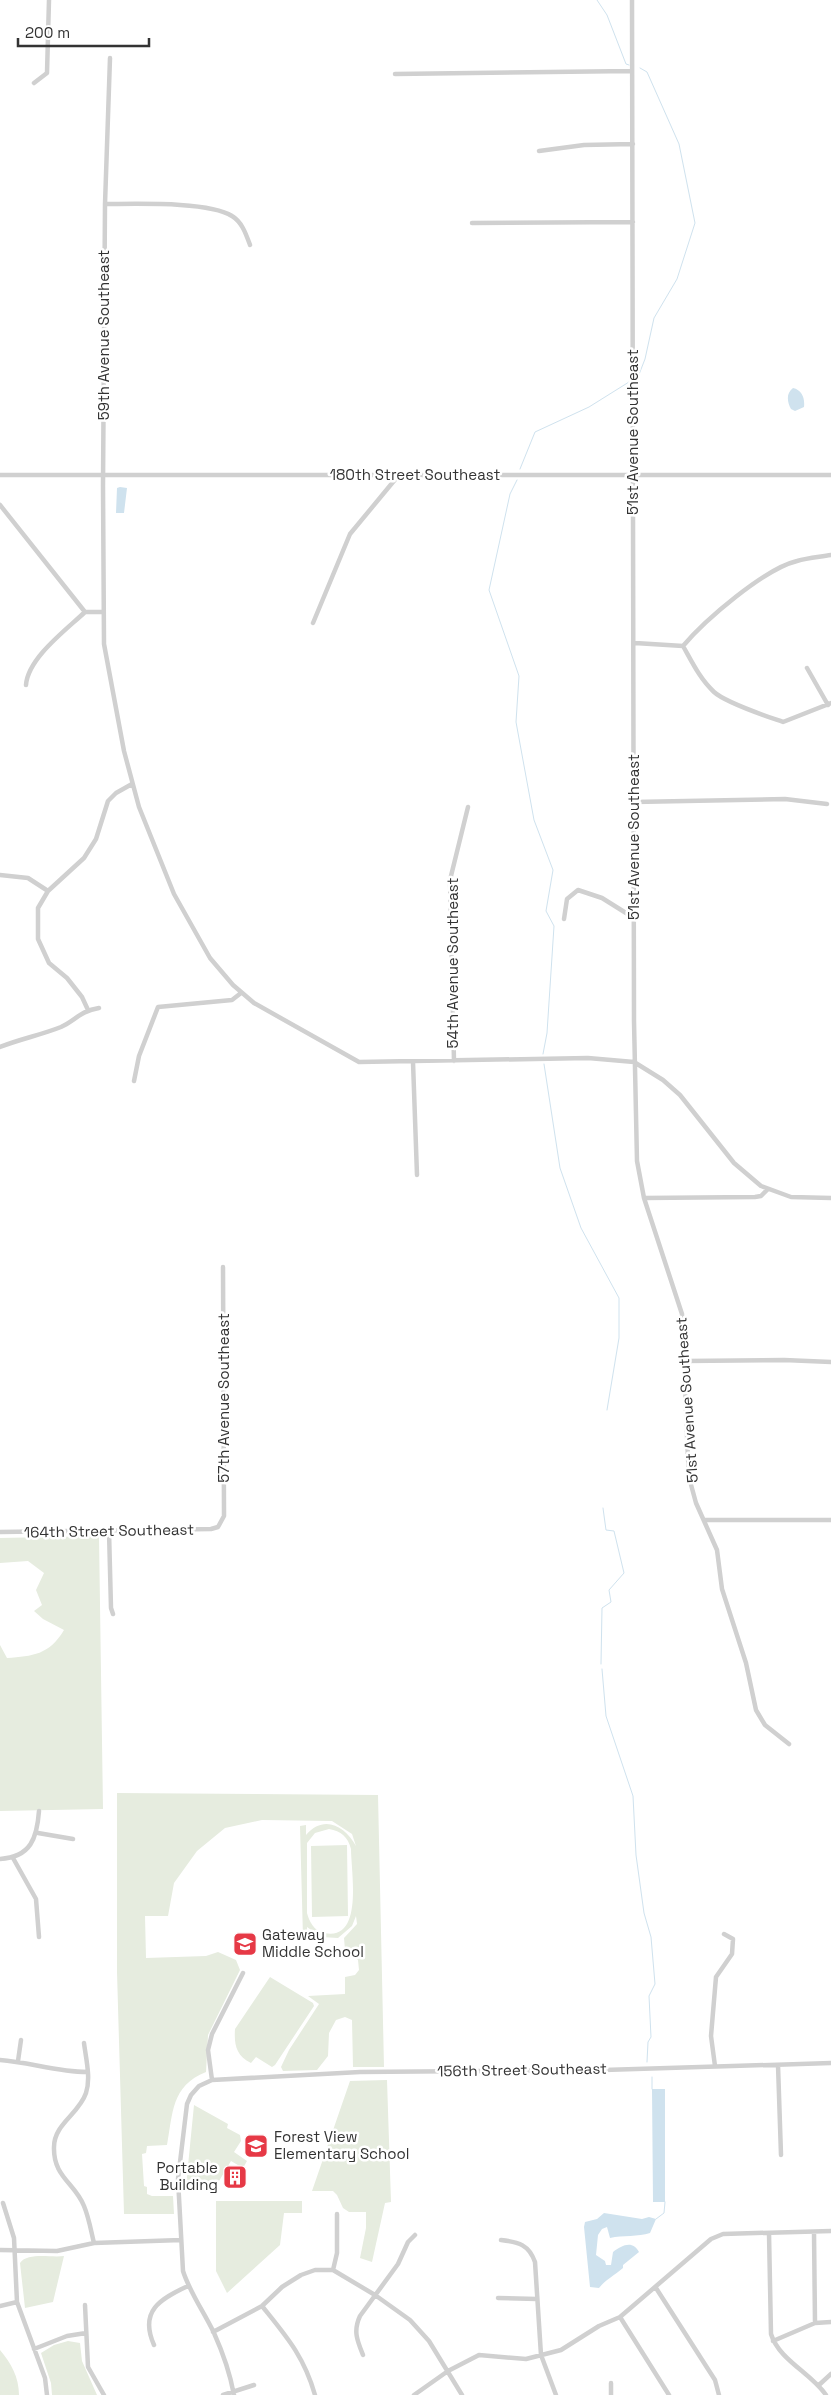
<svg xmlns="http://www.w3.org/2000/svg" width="831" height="2395" font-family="'Space Grotesk',sans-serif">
	<rect width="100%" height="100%" fill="#fff"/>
	<path fill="#e6ecdf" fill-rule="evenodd" d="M99,1536L103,1809L0,1811V1645L7,1658C33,1656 49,1655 64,1630L43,1619L34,1611L42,1605L36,1590L44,1573L28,1561L0,1563V1538Z
		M117,1793L378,1795L384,2067H353L352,2020L345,2017L336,2020L329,2033L328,2056L317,2070L283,2071L281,2067L289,2050L319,2004L308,1996L345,1994V1977L355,1975L359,1970L358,1960L345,1950L344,1938L357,1924L356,1916L352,1926L338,1938L321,1937L307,1927V1938H303L300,1826L306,1825V1835C324,1814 345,1826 356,1846L352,1834L332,1821L262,1820L225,1828L197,1851L174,1883L168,1916H145L146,1958L206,1956L218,1952L236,1960L240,1970L208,2035L206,2072C171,2086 173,2113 167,2145L147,2146L146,2153L142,2154L144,2186L147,2187V2194L152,2196H173L174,2214H124L117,1972ZM329,1829C341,1831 348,1837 351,1849C351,1872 364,1942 324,1933C314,1931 309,1921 307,1913V1843L315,1833Z
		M347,1845L348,1916L312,1917L311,1846Z
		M270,1977L313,2003L314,2006L275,2065L272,2067L256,2057L251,2063C236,2056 234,2044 235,2029Z
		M387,2080L391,2202L385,2203L372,2262L360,2258L366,2228V2212H349L343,2208L337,2195L333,2191H312L350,2081Z
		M194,2105L228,2124L227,2128L240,2135L241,2141L234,2152L247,2161L243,2168L231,2161L216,2186H186Z
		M216,2201H302V2213H284L280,2245L227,2293L216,2271Z
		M64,2256L53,2302L25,2308L20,2263C28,2252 51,2258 64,2256Z
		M68,2341L80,2343L82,2361L97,2395H52L51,2383L41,2353L54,2345Z
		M0,2350C11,2363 19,2377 19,2395H0Z"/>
	<path fill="#cfe2ee" d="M793,388C802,390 805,398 804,407L795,411L791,409C787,402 786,393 793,388Z
		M120,487L127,488L124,513H116L117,488Z
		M652,2089H665V2202H653Z
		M604,2213L642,2219L649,2217L656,2219L650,2233C638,2237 623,2235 610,2238L607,2227L602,2229L598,2235L596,2255L605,2261L606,2265H611L613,2252C622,2245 633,2240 639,2252L623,2265V2268C615,2275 605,2280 599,2288L590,2287L584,2227L585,2222L597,2219Z"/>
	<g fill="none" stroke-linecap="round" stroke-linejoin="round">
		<path stroke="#cfe2ee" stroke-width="1" d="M597,0L607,15L626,64L629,65
			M638,377L645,359L654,318L677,279L695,223L679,144L647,72L640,68
			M520,469L535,432L589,407L629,382
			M517,480L510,494L489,590L519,676L516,722L534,820L553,870L546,911L554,926L547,1033L543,1054
			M544,1064L560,1168L581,1228L619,1298V1338L607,1410
			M601,1664L602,1608L611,1602L609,1590L624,1573L614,1531L606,1530L603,1508
			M602,1669L606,1716L633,1796L636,1855L644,1913L651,1937L655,1984L649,1996L651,2037L648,2042L647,2062
			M652,2077V2089
			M656,2219L664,2213L665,2202"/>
		<path stroke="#d0d0d0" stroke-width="4.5" d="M632,0L634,1021L637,1161L644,1198L682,1314L688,1459L690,1481L696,1503L717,1550L722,1589L746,1663L756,1710L765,1725L789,1744
			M110,58L105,204L103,486L104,644L124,751L139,807L174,894L210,958L233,985L254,1003L359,1062L588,1058L634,1062L663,1080L680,1095L734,1163L761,1186L791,1197L831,1198
			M395,74L632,71
			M34,83L47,73L49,0
			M539,151L584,145L633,144
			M105,204C134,204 209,201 232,216C242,222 246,234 250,245
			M472,223L633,222
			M0,475H831
			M0,505L85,612H103
			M313,623L350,534L398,476
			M635,643L683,646
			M683,646C692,662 700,679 714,692C726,703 766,716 783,722L831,703
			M683,646C705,620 764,569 797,561C808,558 820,557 831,555
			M807,668L828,705
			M26,685C28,658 66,630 85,612
			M634,802L785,799L827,804
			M0,875L28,878L48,891
			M564,919L567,899L578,890L602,898L634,918
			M88,1010L82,997L67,978L49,963L38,939V908L48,891L84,858L96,839L108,801L116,793L132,784
			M0,1047C20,1039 41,1035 61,1027C76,1020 80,1011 99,1008
			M454,1061L450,880L468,807
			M413,1062L417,1175
			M134,1081L139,1056L158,1007L232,1000L241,993
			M644,1198L755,1197L761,1196L767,1190
			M685,1361L784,1360L831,1362
			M704,1520H831
			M109,1531L111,1608L113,1614
			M0,1532L211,1529L218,1527L224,1516V1511L223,1267
			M38,1833L73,1839
			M13,1858L36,1899L39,1937
			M0,1859C31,1857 37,1838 39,1811
			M84,2043C86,2059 91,2078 86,2093C79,2114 54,2124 54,2147C53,2177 75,2183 84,2206C89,2218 91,2231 94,2243
			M0,2060C29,2062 57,2072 87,2072
			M18,2061L21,2040
			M778,2065L781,2155
			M715,2066L711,2036L716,1977L732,1954L733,1939L724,1934
			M212,2080L208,2050L212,2034L243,1973
			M3,2203L14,2238L17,2302L45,2378L47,2395
			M814,2232L815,2323
			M769,2233L771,2334C779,2360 811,2373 826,2395
			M501,2240C519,2242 529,2245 535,2262L541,2355L556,2395
			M0,2250L57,2251L94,2243L181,2240
			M333,2270L337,2253V2214
			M656,2288L715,2380L719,2395
			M498,2298L537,2299
			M85,2305L88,2367L104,2395
			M0,2306L17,2302
			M262,2306C286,2336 304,2356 315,2395
			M620,2317L669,2395
			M213,2332L262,2306L282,2287L301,2275L315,2270H333L375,2295L410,2320L429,2341L462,2395
			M773,2341L815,2323L831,2322
			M154,2345C139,2311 160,2299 188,2286
			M34,2349L67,2336L86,2333
			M363,2355C357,2340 353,2331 360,2316L398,2264L408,2242L415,2235
			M611,2383V2395
			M819,2385L831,2374
			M223,2395L254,2385
			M234,2395C230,2373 223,2353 214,2333C204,2312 190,2293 183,2271L178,2179L187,2104L191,2095L199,2086L212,2080L360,2072L604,2070L831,2063
			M414,2395L448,2371L479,2355L526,2359L561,2350L599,2326L620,2317L711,2239L723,2234L831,2231"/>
	</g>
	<defs>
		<g id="school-square" transform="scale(1.25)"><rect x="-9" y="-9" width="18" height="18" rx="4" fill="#e63946" stroke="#fff"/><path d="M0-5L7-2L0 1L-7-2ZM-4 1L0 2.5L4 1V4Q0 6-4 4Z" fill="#fff"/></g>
		<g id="building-square" transform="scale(1.25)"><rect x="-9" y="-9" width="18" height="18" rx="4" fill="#e63946" stroke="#fff"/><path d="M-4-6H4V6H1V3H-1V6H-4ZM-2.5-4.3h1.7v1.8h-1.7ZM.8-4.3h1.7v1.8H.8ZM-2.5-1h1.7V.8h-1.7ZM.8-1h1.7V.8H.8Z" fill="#fff"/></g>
	</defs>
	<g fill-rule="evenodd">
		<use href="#school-square" x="245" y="1944"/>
		<use href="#school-square" x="256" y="2146"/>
		<use href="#building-square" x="235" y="2177"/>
	</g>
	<g text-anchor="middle" stroke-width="5" stroke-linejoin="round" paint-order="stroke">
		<g font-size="15" fill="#333" stroke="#fff">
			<text transform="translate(104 335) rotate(-90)" y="5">59th Avenue Southeast</text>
			<text transform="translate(633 432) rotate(-90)" y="5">51st Avenue Southeast</text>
			<text x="415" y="480">180th Street Southeast</text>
			<text transform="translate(634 837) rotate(-90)" y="5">51st Avenue Southeast</text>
			<text transform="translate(453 963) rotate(-90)" y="5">54th Avenue Southeast</text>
			<text transform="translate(224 1398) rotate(-90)" y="5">57th Avenue Southeast</text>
			<text transform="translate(687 1400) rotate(-94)" y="5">51st Avenue Southeast</text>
			<text transform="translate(109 1531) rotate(-1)" y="5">164th Street Southeast</text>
			<text transform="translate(522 2070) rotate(-1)" y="5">156th Street Southeast</text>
		</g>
		<g font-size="15" fill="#333" stroke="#fff" text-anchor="start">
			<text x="262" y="1940">Gateway<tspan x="262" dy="17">Middle School</tspan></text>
			<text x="274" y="2142">Forest View<tspan x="274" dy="17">Elementary School</tspan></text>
			<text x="218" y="2173" text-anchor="end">Portable<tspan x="218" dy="17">Building</tspan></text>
		</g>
	</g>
	<path d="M18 38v8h131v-8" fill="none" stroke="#333333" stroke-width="2.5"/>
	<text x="25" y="38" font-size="15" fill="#333333" stroke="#ffffff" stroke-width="4" paint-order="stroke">200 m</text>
</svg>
